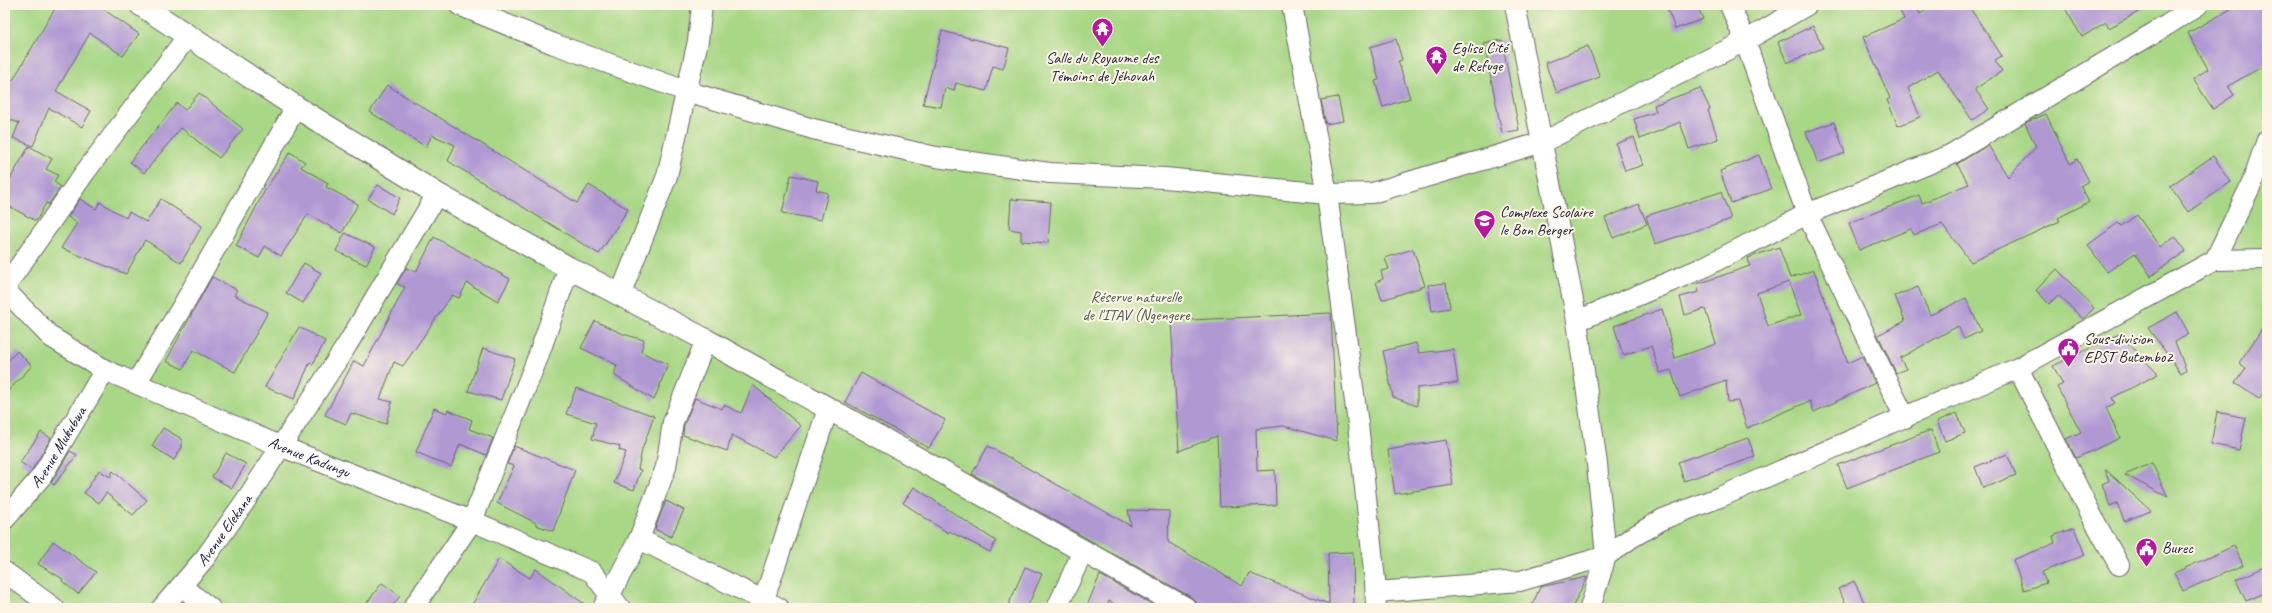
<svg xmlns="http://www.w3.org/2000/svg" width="2272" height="613" viewBox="0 0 2272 613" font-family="Caveat,sans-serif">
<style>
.green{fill:#a8d785;stroke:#657c60}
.building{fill:#b099d3;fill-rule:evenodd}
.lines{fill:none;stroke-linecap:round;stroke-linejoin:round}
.street-casing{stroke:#6a646a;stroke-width:22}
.secondary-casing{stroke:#6a646a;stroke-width:24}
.street{stroke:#fff;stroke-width:20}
.secondary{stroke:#fff;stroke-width:22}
.labels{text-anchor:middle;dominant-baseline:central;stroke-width:4;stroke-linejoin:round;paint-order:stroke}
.poi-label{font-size:16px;fill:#22223b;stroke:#fcf5e5;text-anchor:start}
.park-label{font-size:16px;fill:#4a5851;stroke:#fcf5e5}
.street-label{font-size:16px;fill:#22223b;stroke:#fcf5e5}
</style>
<rect width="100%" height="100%" fill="#fcf5e5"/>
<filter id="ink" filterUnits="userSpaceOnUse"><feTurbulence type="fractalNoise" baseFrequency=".025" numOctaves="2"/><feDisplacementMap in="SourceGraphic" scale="8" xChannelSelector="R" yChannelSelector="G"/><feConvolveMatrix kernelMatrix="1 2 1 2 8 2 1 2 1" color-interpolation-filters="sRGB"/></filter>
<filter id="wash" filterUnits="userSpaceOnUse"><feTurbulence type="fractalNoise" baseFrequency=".012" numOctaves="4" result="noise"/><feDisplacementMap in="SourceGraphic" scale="16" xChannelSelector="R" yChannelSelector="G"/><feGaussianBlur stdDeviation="0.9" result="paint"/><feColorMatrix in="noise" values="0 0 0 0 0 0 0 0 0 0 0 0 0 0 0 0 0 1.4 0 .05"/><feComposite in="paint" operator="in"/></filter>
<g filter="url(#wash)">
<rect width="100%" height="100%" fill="#efe0c0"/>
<rect class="green" x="5" y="5" width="2262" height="603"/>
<g id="blocks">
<g class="building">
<polygon points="57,5 97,5 139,34 123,56 90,33 56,91 91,111 82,127 49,108 33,146 13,138 19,123 5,118 5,77 13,80"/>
<polygon points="1666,5 1697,5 1703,19 1675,29"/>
<polygon points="1897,5 1916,5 1920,14 1935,5 1968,5 2002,56 1995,60 2002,71 1975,89 1989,109 1972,120 1938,70 1908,88 1920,117 1898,126 1887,100 1890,98 1863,37 1904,19"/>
<polygon points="2063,5 2151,5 2109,28 2106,22 2082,37"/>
<polygon points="2238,5 2267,5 2267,64 2228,86 2234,95 2213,109 2193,79 2208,69 2188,33"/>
<polygon points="1813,26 1823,48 1787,63 1778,42"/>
<polygon points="942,31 1009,48 1003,69 993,66 986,91 956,83 954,91 945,88 941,107 923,104"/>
<polygon points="1396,39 1402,60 1398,61 1410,98 1383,107 1375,81 1379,80 1370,47"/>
<polygon points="1502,40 1519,130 1502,133 1484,44"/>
<polygon points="1588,46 1600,77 1557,93 1545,63"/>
<polygon points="387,85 577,203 589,185 628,209 599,254 448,161 455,145 432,135 426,147 370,112"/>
<polygon points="1700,88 1710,109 1708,110 1718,139 1689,149 1680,122 1640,139 1634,119 1656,112 1654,105"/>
<polygon points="199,93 243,129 219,158 181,128 144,173 130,162 177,103 185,110"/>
<polygon points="1338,97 1343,121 1326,124 1321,100"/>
<polygon points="2046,114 2070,164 2077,159 2089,181 2080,186 2089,202 2058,218 2060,221 1971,262 1942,224 1914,235 1911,229 1859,250 1849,223 1919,195 1922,203 1969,184 1957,164 1988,145 2008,177 2036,147 2025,123"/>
<polygon points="1834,122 1845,153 1818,163 1806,132"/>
<polygon points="1634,137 1643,165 1625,171 1616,144"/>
<polygon points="29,146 52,159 46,169 58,175 54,182 61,187 49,204 46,203 36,221 5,204 5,188"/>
<polygon points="290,152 305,162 301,167 328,183 326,187 358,204 342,233 308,214 281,256 265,246 259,258 236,246 265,190"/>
<polygon points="1759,155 1771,189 1731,203 1720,171"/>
<polygon points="2213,156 2231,182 2188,212 2170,186"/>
<polygon points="791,175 818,181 816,190 828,193 821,220 782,213"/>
<polygon points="378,185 400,198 392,214 368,199"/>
<polygon points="1721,192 1731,219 1655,244 1646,216"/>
<polygon points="80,199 96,209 100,202 126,218 129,212 146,222 161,199 202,226 181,263 145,240 126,274 61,248 77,223 68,217"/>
<polygon points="1011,199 1051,202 1048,243 1021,241 1021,231 1009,229"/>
<polygon points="1639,204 1647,224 1613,238 1605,218"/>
<polygon points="2137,215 2160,247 2175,236 2186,251 2151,276 2135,253 2107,272 2088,245 2118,223 2121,226"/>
<polygon points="345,233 375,247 366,265 336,251"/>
<polygon points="434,237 510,279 498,301 467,283 459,298 452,295 403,366 394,362 380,399 392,402 386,424 351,413 346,424 325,415 354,361 364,366 405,287 397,284 399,280 406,268 416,272"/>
<path d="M1779,247L1790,278L1814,270L1848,363L1862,356L1875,383L1814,412L1810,401L1747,428L1738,401L1728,402L1726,380L1680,397L1671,370L1660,373L1651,346L1623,355L1614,326L1662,309L1675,358L1716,344L1705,309L1685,315L1680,297L1699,292L1697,284L1750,266L1748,258ZM1789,282L1801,315L1768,326L1757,293Z"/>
<polygon points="1413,249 1425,286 1382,300 1376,282 1383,279 1381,271 1389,269 1385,258"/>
<polygon points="304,263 321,273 303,303 286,293"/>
<polygon points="2057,269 2094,308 2083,319 2058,295 2049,304 2036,290"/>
<polygon points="212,277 237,290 234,295 268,312 235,372 193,350 183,369 166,361"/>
<polygon points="1446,283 1450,308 1432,311 1428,285"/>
<polygon points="1918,287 1930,315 1966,298 1981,331 1964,339 1958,326 1900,358 1906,369 1896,373 1878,335 1905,321 1895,296"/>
<polygon points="2177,312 2189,334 2175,342 2186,370 2181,373 2148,328"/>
<polygon points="1331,313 1337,441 1284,426 1256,429 1257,471 1275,470 1276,505 1220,507 1217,436 1179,451 1171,321"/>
<polygon points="595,321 623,334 644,340 641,352 668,364 654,400 614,375 617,365 581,348"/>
<polygon points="2267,322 2267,386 2259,399 2235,383 2246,368 2239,363"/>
<polygon points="299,327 325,341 313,364 310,362 294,399 265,387"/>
<polygon points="2119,334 2158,374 2112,398 2115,403 2106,408 2120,438 2076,458 2066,439 2081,432 2057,387 2063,384 2053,366"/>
<polygon points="1416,343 1419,353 1453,349 1458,383 1417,388 1417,406 1393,397 1383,351"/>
<polygon points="483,348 515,359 501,400 468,391"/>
<polygon points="17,351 32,366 5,394 5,364"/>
<polygon points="861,373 945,420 929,448 845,402"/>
<polygon points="753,385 801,426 774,457 732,435 727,451 683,435 684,425 695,398 722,409 724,405 741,413"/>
<polygon points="576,388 654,416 642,450 638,469 641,470 634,490 614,483 626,452 619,450 620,446 592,439 596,423 566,414"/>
<polygon points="434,408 447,413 448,410 472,420 469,429 493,438 486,455 460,444 451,467 416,452"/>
<polygon points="2217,412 2246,418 2239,450 2211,444"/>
<polygon points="1957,413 1965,433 1945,441 1937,421"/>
<polygon points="163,428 182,439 182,447 174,460 152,446"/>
<polygon points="1931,430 1939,452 1847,488 1838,465"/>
<polygon points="41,432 51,438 32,470 20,462"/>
<polygon points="1748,438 1755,457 1684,481 1678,462"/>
<polygon points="1446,440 1453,485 1395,494 1388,450"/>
<polygon points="514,446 575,470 553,531 536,525 536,523 497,503 514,466 507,464"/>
<polygon points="988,446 1131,526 1128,510 1169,511 1168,542 1242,586 1249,573 1329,604 1328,553 1353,552 1354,608 1197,608 1196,602 1191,597 972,474"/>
<polygon points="70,451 77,455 54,485 51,483"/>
<polygon points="226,453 246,464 232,488 212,477"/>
<polygon points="2007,454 2016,475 1983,488 1975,467"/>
<polygon points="2152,463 2168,497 2125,475"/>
<polygon points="2105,469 2151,511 2124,521 2117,503 2110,506 2102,484 2109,481"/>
<polygon points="99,470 110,477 113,471 147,500 133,515 106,493 99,503 84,493"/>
<polygon points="914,487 996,541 990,552 949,531 948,533 903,503"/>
<polygon points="666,501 684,510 671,537 655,529"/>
<polygon points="2074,528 2085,555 2042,572 2046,583 2024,590 2013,560 2055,543 2053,536"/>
<polygon points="53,541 96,572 78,594 62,581 63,579 38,564"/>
<polygon points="2234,546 2243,565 2183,591 2174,573"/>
<polygon points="499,559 530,578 536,569 590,608 470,608"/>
<polygon points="2267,566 2267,592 2246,601 2236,580"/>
<polygon points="1025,567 1042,574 1027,608 1007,608"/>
<polygon points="1100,575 1159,608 1122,608 1109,601 1106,608 1086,608"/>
<polygon points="1587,577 1572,608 1531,608 1540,587"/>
<polygon points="1854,581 1867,608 1848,608 1838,589"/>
<polygon points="382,583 400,596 391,608 363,608"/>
</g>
</g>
</g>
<g filter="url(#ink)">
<use href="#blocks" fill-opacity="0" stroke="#6a646a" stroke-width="1"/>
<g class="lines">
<defs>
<g id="street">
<polyline points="459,5 554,44 686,91 813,129 936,157 1050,173 1165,178 1327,194 1372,193 1543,142 1745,41 1807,5"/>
<polyline points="1292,5 1327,194 1358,424 1375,580 1376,608"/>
<polyline points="1730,5 1745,41 1807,214 1905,418"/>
<polyline points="2215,260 2252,183 2267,140"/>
<polyline points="5,287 83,175 187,37"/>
<path id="s1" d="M5,290L51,337L105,370L280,446L472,521L592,572L620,608"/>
<polyline points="621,293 667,176 698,41 702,5"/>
<polyline points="1577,321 1700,269 1807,214 1950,155 2167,25 2198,5"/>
<polyline points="2018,368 2095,522 2119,565"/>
<polyline points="136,383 182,307 296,107"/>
<path id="s2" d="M5,519L41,477L105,370"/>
<polyline points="639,539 779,608"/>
<polyline points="5,572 54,608"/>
<polyline points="182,587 210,608"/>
<polyline points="1376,592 1520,581 1606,556 1597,464 1577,321 1515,5"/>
<polyline points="604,606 639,539 666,467 673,422 706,340"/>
<path id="s3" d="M162,608L205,558L246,500L347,345L437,194"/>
<polyline points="413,608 472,521 538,357 569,268"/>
<polyline points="761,608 828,409"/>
<polyline points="1057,608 1083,551"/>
<polyline points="1590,608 1606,556 1631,538 1663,519 1720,497 2018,368 2215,260 2267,259"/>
</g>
<polyline id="secondary" points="141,5 296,107 437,194 569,268 706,340 1185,608"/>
</defs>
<use href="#street" class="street-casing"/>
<use href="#secondary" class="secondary-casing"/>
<use href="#street" class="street"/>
<use href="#secondary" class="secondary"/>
</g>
</g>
<defs>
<symbol id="temple-pin" viewBox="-11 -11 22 30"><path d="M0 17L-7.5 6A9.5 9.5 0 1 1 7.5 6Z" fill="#b5179e" stroke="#fcf5e5"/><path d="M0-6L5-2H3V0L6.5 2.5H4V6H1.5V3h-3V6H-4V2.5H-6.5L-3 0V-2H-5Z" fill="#fff"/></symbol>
<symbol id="school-pin" viewBox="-11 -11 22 30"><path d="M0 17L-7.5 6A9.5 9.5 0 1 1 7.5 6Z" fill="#b5179e" stroke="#fcf5e5"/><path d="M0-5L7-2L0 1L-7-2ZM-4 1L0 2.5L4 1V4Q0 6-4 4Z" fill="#fff"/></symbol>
<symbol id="civic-pin" viewBox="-11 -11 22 30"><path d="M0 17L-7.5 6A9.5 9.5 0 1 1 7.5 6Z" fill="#b5179e" stroke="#fcf5e5"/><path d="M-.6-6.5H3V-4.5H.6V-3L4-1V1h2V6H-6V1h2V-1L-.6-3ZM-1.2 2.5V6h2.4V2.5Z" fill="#fff"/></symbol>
</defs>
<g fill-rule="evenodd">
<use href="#temple-pin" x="1090" y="16" width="25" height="34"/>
<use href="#temple-pin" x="1424" y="44" width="25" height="34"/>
<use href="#school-pin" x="1472" y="208" width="25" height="34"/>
<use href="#civic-pin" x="2056" y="336" width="25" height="34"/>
<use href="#civic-pin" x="2134" y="536" width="25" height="34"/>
</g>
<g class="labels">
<g class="poi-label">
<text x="1452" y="48">Eglise Cité<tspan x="1452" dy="18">de Refuge</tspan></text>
<text x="1102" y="58" text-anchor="middle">Salle du Royaume des<tspan x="1102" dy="18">Témoins de Jéhovah</tspan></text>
<text x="1500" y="212">Complexe Scolaire<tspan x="1500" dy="18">le Bon Berger</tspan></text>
<text x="2084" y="339">Sous-division<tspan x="2084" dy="18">EPST Butembo2</tspan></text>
<text x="2162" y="548">Burec</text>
</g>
<g class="park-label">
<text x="1136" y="297">Réserve naturelle<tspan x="1136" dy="18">de l'ITAV (Ngengere</tspan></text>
</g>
<g class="street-label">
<text stroke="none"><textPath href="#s2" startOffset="90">Avenue Mukubwa</textPath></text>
<text stroke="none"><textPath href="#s1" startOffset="351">Avenue Kadungu</textPath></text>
<text stroke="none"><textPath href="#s3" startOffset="100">Avenue Elekana</textPath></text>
</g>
</g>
<rect width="2272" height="613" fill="none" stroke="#fcf5e5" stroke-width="20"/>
</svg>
